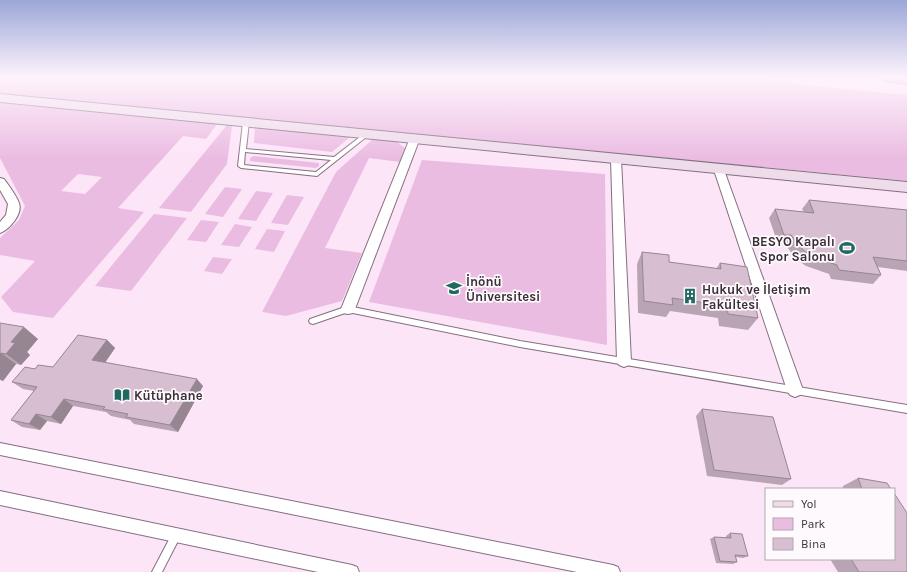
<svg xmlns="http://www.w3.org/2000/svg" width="907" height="572" viewBox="0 0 907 572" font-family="Karla,sans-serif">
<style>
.green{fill:#ebbce2;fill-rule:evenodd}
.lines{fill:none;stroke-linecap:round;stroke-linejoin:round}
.service-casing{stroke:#836e7f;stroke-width:2}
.pedestrian-casing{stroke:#836e7f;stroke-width:2}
.minor-casing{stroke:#836e7f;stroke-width:2}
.secondary-casing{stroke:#836e7f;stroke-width:2}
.trunk-casing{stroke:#956a8d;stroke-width:2}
.service{fill:#fff;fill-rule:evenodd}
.pedestrian{fill:#fff;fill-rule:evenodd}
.minor{fill:#fff;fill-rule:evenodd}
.secondary{fill:#eedceb;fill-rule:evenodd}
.trunk{fill:#d2a2c8;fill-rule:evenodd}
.wall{fill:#b9a4b4}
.shaded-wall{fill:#968692}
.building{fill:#d7bfd1;stroke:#968692}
.labels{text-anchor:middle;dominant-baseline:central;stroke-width:3.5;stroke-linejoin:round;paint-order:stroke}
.poi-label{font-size:13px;font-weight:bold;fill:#393037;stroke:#fef9fd;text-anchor:start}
</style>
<rect width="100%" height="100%" fill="#fde5f8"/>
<g class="green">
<polygon points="0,78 759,78 804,85 907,95 907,181 0,94"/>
<path d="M0,103L218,123L206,139L183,136L118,208L144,212L53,318L13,312L1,297L35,261L0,255V238L19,220L25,206L0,158ZM78,174L102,177L85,194L61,191Z"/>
<polygon points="227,125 232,126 227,164 191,212 159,208"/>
<polygon points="255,127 350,137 332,152 254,143"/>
<polygon points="373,139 397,142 405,148 400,162 369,158 325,248 362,253 342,301 286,316 262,312 336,172"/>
<polygon points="254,156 319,163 319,166 316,168 250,161 250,158"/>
<polygon points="422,160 605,174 607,345 369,302"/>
<polygon points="225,187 242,189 223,217 205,214"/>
<polygon points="256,191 273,193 256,221 238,219"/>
<polygon points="287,195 304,197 288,225 271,223"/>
<polygon points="154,214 187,218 131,291 95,286"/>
<polygon points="201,220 219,222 206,242 187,240"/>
<polygon points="235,224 252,227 239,247 221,245"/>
<polygon points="267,229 285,231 274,252 255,249"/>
<polygon points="213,257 232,259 222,274 204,271"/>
</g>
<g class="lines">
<defs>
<g id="service">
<path d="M246,120L249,122L246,149L334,157L365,133L367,132L370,134L317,176L241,168L238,166L243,122ZM245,152L331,160L316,172L244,165Z"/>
<polygon points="348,306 520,341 907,405 907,413 520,347 348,312 313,324 310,323 309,321 310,319"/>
<polygon points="176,530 179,532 181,535 162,572 152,572 173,532"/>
</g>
<g id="pedestrian">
<polygon points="0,443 613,565 618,567 620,572 577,572 0,455"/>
<polygon points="0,491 352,565 357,567 359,572 318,572 0,505"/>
</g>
<g id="minor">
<polygon points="415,135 420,138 355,309 353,313 348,314 343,313 341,309 410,138"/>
<polygon points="616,156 621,159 631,361 629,365 624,367 619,365 617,361 611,159"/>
<polygon points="719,167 724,170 803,390 800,395 795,397 790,395 787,390 714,170"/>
<path d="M0,178L4,179C9,186 16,195 19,203C23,214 9,230 0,233V222L6,215L8,204L0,190Z"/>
</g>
<polygon id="secondary" points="0,94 907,182 907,192 0,102"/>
<polygon id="trunk" points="881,78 907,78 907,84 883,81"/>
</defs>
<use href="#service" class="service-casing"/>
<use href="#pedestrian" class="pedestrian-casing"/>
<use href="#minor" class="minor-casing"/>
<use href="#secondary" class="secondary-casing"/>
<use href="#trunk" class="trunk-casing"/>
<use href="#service" class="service"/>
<use href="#pedestrian" class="pedestrian"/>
<use href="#minor" class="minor"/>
<use href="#secondary" class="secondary"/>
<use href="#trunk" class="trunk"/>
</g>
<g class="wall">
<polygon points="809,200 907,210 907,271 878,267 881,275 873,284 831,279 829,274 806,266 796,259 785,244 778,244 769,218 775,209 804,212 802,209"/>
<polygon points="642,252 669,262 716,269 720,263 758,318 748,330 719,326 718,318 670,311 666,317 638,313 637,264"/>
<polygon points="0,323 38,339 27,352 30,355 21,365 16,364 3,381 0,380"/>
<polygon points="107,340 115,348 105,363 203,386 178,432 134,424 130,420 111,416 106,412 73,406 61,424 47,421 40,430 22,427 11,420 34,391 23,389 12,382 35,369 53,367"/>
<polygon points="702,409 791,479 782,485 707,476 696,416"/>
<polygon points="858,478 891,489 843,489 843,486"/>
<polygon points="730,533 748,556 743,558 736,557 737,562 733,564 716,563 710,539 714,537 726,538 726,536"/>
<polygon points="830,559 894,559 907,572 838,572"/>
</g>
<g class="shaded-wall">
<polygon points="24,327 38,339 27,352 30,355 21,365 6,354 11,342"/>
<polygon points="107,340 115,348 101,368 92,360"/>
<polygon points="1,353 16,364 3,381 0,379 0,354"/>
<polygon points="197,379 203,386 178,432 170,425"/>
<polygon points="64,399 73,406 61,424 51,417"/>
<polygon points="36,414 47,421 40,430 29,424"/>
</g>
<g class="building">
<polygon points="809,200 907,210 907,261 873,257 881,275 839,270 837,265 813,257 803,250 791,235 784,235 775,209 814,213"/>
<polygon points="642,252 669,255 669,262 721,269 720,263 747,267 758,318 728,314 727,306 672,298 673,305 644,301"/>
<polygon points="0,323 24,327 11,342 15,343 6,354 1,353 0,354"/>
<polygon points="78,335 107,340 92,360 197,379 170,425 126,417 128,414 103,409 105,407 64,399 51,417 36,414 29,424 11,420 37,387 12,382 25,367 35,369 38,365 53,367"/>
<polygon points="702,409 773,417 791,479 714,470"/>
<polygon points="858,478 887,483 891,489 862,489"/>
<polygon points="894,493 907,513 907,572 859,572 851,559 894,559"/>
<polygon points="730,533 742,534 748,556 735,555 737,562 720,561 714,537 731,538"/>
</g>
<linearGradient id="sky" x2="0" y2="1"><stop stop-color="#9ba7d8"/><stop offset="0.49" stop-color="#fef3fc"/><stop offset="1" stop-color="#fef3fc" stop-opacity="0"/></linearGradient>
<rect width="907" height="158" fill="url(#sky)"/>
<defs>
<symbol id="stadium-bare" viewBox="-9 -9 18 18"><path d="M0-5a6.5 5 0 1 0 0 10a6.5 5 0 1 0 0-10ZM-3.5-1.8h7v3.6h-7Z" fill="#206960" stroke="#fef9fd" stroke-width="2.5" paint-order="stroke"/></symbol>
<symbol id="university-bare" viewBox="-9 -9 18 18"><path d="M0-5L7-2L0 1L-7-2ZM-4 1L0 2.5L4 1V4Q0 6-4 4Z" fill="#206960" stroke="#fef9fd" stroke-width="2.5" paint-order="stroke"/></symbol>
<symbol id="building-bare" viewBox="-9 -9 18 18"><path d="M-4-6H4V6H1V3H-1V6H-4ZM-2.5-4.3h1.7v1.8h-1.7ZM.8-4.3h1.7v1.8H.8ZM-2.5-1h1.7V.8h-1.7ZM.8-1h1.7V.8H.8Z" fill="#206960" stroke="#fef9fd" stroke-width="2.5" paint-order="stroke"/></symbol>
<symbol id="library-bare" viewBox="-9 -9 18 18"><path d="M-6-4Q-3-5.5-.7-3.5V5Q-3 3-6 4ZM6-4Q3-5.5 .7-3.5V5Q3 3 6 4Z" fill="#206960" stroke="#fef9fd" stroke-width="2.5" paint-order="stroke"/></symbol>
</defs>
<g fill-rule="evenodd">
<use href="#stadium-bare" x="836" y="237" width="22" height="22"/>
<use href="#university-bare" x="443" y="277" width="22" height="22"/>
<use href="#building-bare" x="679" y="285" width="22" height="22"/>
<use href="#library-bare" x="111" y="384" width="22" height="22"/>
</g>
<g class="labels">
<g class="poi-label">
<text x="835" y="241" text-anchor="end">BESYO Kapalı<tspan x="835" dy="15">Spor Salonu</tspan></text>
<text x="466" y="281">İnönü<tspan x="466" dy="15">Üniversitesi</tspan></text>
<text x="702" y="289">Hukuk ve İletişim<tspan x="702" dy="15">Fakültesi</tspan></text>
<text x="134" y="395">Kütüphane</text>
</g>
</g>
<rect x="765" y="488" width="130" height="72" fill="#fef9fd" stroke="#afa9ae"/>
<rect x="773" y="501" width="20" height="6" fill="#eedceb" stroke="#afa9ae"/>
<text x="801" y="508" font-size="12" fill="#393037">Yol</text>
<rect x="773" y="518" width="20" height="12" fill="#ebbce2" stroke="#afa9ae"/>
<text x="801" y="528" font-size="12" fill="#393037">Park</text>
<rect x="773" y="538" width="20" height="12" fill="#d7bfd1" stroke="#afa9ae"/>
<text x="801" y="548" font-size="12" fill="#393037">Bina</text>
</svg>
